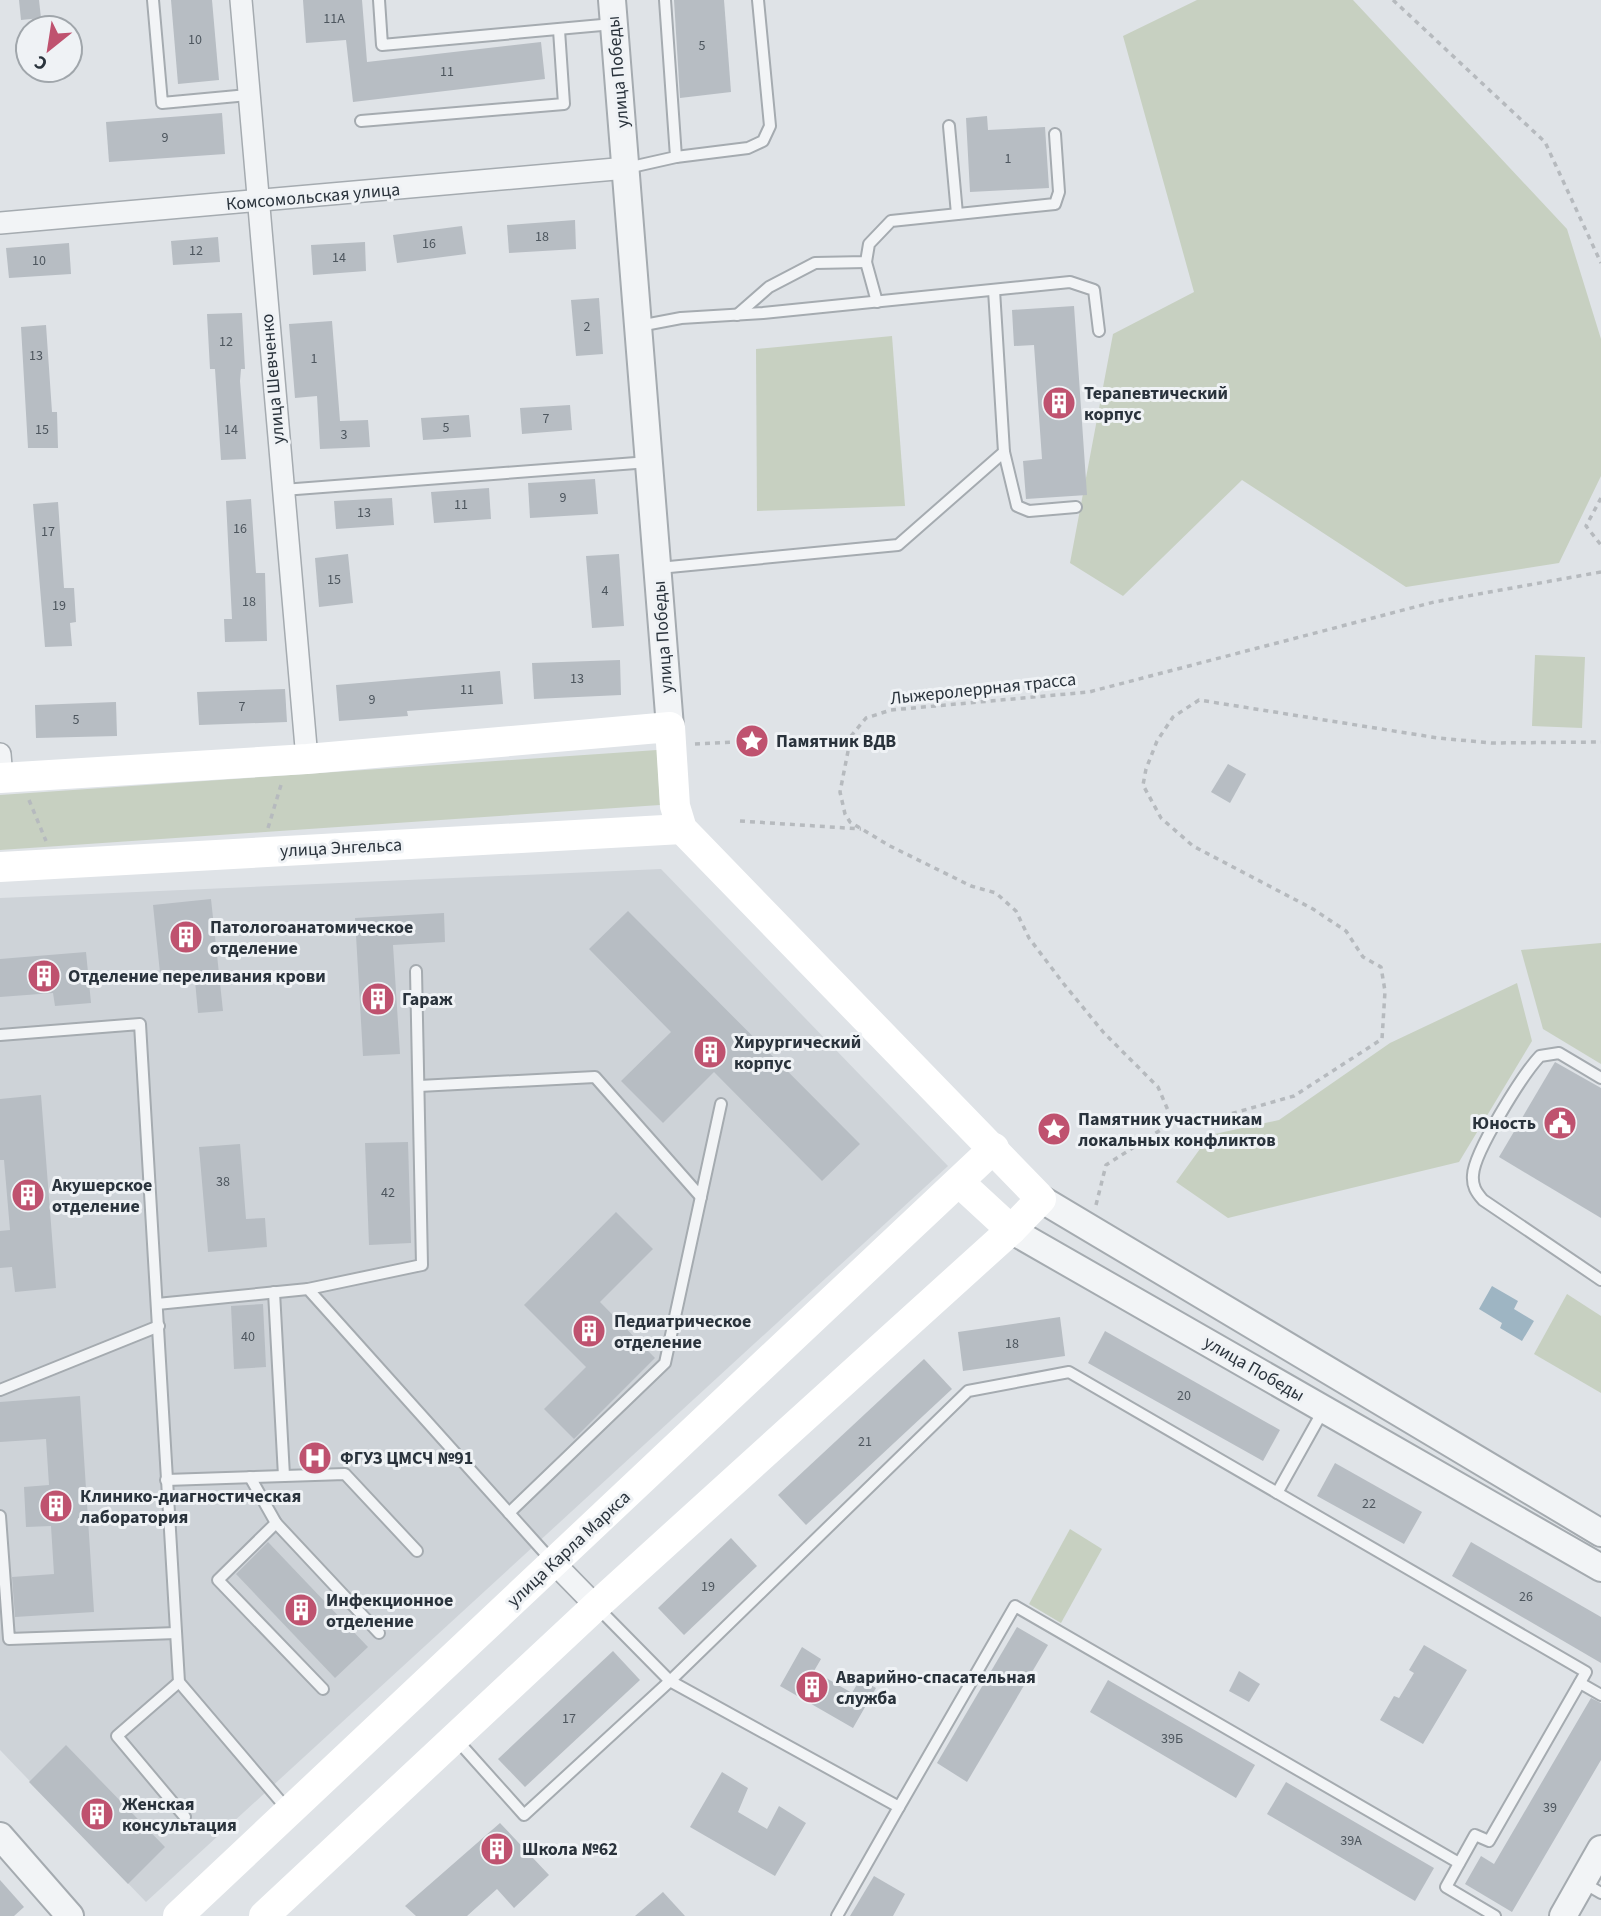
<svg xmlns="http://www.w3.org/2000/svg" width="1601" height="1916" viewBox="0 0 1601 1916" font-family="'Source Sans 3',sans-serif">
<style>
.built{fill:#ced3d8}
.green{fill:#c7d0c1}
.water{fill:#9eb5c3}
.building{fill:#b7bdc3}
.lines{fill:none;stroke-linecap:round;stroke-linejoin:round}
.service-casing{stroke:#a5abb0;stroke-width:14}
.minor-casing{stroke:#a5abb0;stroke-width:24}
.tertiary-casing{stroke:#a5abb0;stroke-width:30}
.path{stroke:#b6babe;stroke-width:3.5;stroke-dasharray:5 5;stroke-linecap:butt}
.service{stroke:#f2f4f6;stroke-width:10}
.minor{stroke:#f2f4f6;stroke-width:21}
.tertiary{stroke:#f2f4f6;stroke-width:26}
.secondary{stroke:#fff;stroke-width:30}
.labels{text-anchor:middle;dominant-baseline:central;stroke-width:6;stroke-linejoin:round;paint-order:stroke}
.number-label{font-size:14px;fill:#4d565e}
.street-label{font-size:18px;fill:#2a333c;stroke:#eff2f5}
.poi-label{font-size:18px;font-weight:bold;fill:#2a333c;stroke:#eff2f5;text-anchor:start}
</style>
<rect width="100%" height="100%" fill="#dfe3e7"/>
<polygon class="built" points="661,869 948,1166 146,1902 0,1750 0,898"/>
<g class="green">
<polygon points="1197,0 1353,0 1567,229 1601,339 1601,476 1559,563 1406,587 1242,480 1123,596 1070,563 1113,334 1194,292 1123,36"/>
<polygon points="892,336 905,506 757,511 756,349"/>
<polygon points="1535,655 1585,657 1582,728 1532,726"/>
<polygon points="657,750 660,805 0,850 0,795"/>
<polygon points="1601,943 1601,1064 1543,1029 1521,950"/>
<polygon points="1517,983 1532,1041 1459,1162 1228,1218 1176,1182 1210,1135 1279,1120 1390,1043"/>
<polygon points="1567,1294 1601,1316 1601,1393 1534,1354"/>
<polygon points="1070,1529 1102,1549 1061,1623 1029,1604"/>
</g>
<polygon class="water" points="1492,1286 1518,1301 1514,1309 1534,1321 1522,1341 1500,1328 1502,1323 1479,1309"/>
<g class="building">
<polygon points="19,0 39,0 41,18 21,20"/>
<polygon points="171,0 212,0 219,80 178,84"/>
<polygon points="303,0 362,0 367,62 541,42 545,79 353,102 346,40 306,43"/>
<polygon points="674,0 724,0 731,92 680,98"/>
<polygon points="222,113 225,154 109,162 106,122"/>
<polygon points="987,116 988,130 1045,127 1049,188 970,192 966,118"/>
<polygon points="575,220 576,249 509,253 507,225"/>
<polygon points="462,226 466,254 397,263 393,235"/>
<polygon points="218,237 220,262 173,265 171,241"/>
<polygon points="365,242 366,271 313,275 311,245"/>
<polygon points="69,243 71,274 9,278 6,248"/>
<polygon points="599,298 603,354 576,356 571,300"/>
<polygon points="1074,306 1087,495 1026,499 1023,461 1042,459 1034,345 1014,346 1012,310"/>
<polygon points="242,313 245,369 241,369 240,381 246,459 221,460 215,369 210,369 207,314"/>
<polygon points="332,321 340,421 368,420 370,447 320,449 317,396 295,398 289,324"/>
<polygon points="46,325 52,412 57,412 58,448 28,448 21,327"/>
<polygon points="570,405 572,430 522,434 520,408"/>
<polygon points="469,415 471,437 423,440 421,418"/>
<polygon points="595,479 598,514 530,518 528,483"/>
<polygon points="489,488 491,519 434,523 431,492"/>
<polygon points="392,498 394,525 336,529 334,501"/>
<polygon points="251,499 256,573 265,573 267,641 225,642 224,619 232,619 226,501"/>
<polygon points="58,502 64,588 74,588 76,622 70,623 72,646 45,647 33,504"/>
<polygon points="348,554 353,603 319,607 315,558"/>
<polygon points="619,554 624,626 592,628 586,556"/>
<polygon points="620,660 621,695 534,699 532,663"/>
<polygon points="500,671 503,704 407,711 408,716 339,721 336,685"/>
<polygon points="285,689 287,722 199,725 197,692"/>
<polygon points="116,702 117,736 36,738 35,705"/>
<polygon points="1228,764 1246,774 1230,803 1211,792"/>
<polygon points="211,899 223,1011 198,1013 194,970 160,973 153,905"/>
<polygon points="628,911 860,1144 822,1181 714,1072 663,1123 621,1081 671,1032 589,949"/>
<polygon points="444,913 445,942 393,945 400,1054 363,1056 355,918"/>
<polygon points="86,952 91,1003 55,1006 53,993 0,997 0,959"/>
<polygon points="1555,1062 1601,1088 1601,1218 1499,1157"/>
<polygon points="41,1095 56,1288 15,1292 12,1267 0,1268 0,1231 10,1230 4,1160 0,1160 0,1099"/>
<polygon points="408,1142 411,1243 369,1245 365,1143"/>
<polygon points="240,1144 246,1219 265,1218 267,1247 208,1252 199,1147"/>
<polygon points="616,1212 653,1249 600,1302 655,1358 574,1439 544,1409 586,1367 524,1305"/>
<polygon points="263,1304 266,1367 234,1369 231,1306"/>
<polygon points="1060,1317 1065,1356 963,1371 958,1332"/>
<polygon points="1105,1331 1280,1430 1263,1461 1088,1363"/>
<polygon points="924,1359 952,1389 806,1525 778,1495"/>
<polygon points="80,1396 94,1612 15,1617 12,1577 54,1574 51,1526 26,1527 24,1487 49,1485 46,1439 0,1442 0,1402"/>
<polygon points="1335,1463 1422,1512 1404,1544 1317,1496"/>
<polygon points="731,1538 757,1566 684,1635 658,1608"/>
<polygon points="268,1542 368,1647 335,1678 236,1574"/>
<polygon points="1471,1542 1601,1617 1601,1663 1452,1576"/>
<polygon points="1017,1627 1048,1645 967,1782 937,1763"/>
<polygon points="1424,1645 1467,1670 1423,1744 1380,1720 1394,1696 1399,1698 1414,1673 1409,1670"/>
<polygon points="802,1647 821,1659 814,1671 852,1693 860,1679 876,1688 853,1728 780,1686"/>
<polygon points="613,1651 640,1680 525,1787 498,1759"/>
<polygon points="1239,1671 1260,1684 1249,1702 1229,1691"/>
<polygon points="1108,1680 1255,1765 1236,1798 1090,1712"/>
<polygon points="1591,1698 1601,1703 1601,1760 1512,1912 1465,1884 1481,1856 1494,1864"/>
<polygon points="66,1745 165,1847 128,1884 29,1782"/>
<polygon points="722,1772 748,1788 738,1812 767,1829 779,1806 806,1823 775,1876 690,1827"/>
<polygon points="1286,1782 1434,1868 1415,1901 1267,1814"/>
<polygon points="500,1823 549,1875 514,1908 497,1889 467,1916 416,1916 405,1906"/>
<polygon points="874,1876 905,1894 893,1916 850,1916"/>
<polygon points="0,1880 24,1907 14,1916 0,1916"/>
<polygon points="663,1892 685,1916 635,1916"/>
</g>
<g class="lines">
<defs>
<g id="service">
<polyline points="153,0 162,103 248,95"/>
<polyline points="379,0 382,45 613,24"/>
<polyline points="361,121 564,104 559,30"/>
<polyline points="949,126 957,214"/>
<polyline points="676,157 748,148 763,141 770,126 758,0"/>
<polyline points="627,168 676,157 665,0"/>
<polyline points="866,262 877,302"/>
<polyline points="737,315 769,287 815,263 866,262 869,244 891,221 1055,204 1059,192 1055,134"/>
<polyline points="639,326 681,318 763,313 1070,282 1094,290 1099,331"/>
<polyline points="1004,452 1017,506 1029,511 1076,507"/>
<polyline points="283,490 649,462"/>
<polyline points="659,568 898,545 1004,452 994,290"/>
<polyline points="0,1035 140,1024 179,1682 287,1809"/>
<path d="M1601,1078L1559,1053L1540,1056C1523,1074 1474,1152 1473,1175C1472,1186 1476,1192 1483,1200L1601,1280"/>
<polyline points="419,1086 595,1077 701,1197"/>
<polyline points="308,1289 422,1265 416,971"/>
<polyline points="274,1292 284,1476"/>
<polyline points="157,1304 308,1289 553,1562"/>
<polyline points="0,1390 159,1326"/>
<polyline points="250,1477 276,1523"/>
<polyline points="166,1480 345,1474 417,1551"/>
<polyline points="1277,1493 1324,1409"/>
<polyline points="509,1513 665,1363 721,1104"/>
<polyline points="0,1516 9,1639 176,1633"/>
<polyline points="598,1608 670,1681 899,1807 837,1916"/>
<polyline points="179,1682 117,1736 185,1817"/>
<polyline points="1580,1683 1601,1695"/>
<polyline points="323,1689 218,1580 276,1523 379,1633"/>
<polyline points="456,1739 524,1815 670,1681 968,1391 1069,1372 1586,1672 1489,1841 1475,1835 1446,1887 1495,1916"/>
<polyline points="899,1807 1015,1606 1459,1863"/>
<polyline points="1582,1882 1601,1893"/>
</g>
<g id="minor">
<polyline points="241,0 307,759"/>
<polyline points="0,223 627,168"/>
<polyline points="0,754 2,778"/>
<polyline points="554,1563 596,1606"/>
</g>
<g id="tertiary">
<polyline points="612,0 670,727"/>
<polyline points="1041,1199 1601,1533"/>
<polyline points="1011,1230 1601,1568"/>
<polyline points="0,1836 70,1916"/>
<polyline points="1563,1916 1601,1849"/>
</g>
</defs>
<use href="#service" class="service-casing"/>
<use href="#minor" class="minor-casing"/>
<use href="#tertiary" class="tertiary-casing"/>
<g class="path">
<polyline points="1393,0 1545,142 1601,263"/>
<polyline points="1601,498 1586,526 1601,545"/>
<polyline points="1601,572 1434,602 1089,692 891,710 866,718 851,736 840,792 845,814 850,822 890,846 971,886 996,893 1016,911 1029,938 1063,983 1104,1033 1158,1087 1173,1122 1191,1125 1294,1096 1382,1039 1385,991 1381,967 1363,957 1346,931 1313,909 1193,846 1161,818 1143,785 1146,769 1157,741 1173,717 1199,700 1438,738 1492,743 1601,742"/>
<polyline points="695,744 752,741"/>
<polyline points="29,800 46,841"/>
<polyline points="740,821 861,829"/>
<polyline points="268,828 281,785"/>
<polyline points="1096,1205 1106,1165 1173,1122"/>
</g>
<use href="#service" class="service"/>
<use href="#minor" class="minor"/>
<use href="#tertiary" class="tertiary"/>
<g class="secondary">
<polyline points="0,778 307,759 670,727 675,806 682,829 1041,1199 1011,1230 596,1606 264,1916"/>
<polyline points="0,867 682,829"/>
<polyline points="959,1182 1011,1230"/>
<polyline points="178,1916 994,1148"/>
</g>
</g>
<defs>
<symbol id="building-disc" viewBox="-11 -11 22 22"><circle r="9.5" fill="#bf526f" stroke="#eff2f5"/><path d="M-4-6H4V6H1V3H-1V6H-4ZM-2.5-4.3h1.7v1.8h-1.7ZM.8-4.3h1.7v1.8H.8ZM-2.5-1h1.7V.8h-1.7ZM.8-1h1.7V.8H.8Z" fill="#fff"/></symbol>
<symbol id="sight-disc" viewBox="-11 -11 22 22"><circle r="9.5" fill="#bf526f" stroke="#eff2f5"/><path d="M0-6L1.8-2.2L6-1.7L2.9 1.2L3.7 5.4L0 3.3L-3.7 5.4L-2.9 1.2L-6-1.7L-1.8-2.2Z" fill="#fff"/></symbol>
<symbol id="civic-disc" viewBox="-11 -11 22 22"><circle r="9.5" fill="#bf526f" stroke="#eff2f5"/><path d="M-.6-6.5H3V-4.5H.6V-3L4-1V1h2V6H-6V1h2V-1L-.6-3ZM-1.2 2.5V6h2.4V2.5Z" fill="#fff"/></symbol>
<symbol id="hospital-disc" viewBox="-11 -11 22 22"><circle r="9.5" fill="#bf526f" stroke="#eff2f5"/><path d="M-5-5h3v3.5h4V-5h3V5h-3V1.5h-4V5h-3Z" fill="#fff"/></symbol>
</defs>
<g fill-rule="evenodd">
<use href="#building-disc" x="1040" y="384" width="38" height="38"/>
<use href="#sight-disc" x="733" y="722" width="38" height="38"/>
<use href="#building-disc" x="167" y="918" width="38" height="38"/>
<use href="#building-disc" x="25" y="957" width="38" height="38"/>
<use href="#building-disc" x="359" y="980" width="38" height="38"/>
<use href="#building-disc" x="691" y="1033" width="38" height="38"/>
<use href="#civic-disc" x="1541" y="1104" width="38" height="38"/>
<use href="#sight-disc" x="1035" y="1110" width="38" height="38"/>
<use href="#building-disc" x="9" y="1176" width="38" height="38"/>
<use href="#building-disc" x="570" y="1312" width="38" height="38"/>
<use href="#hospital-disc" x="296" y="1439" width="38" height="38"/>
<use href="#building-disc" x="37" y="1487" width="38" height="38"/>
<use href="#building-disc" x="282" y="1591" width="38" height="38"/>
<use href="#building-disc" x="793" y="1668" width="38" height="38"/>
<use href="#building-disc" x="78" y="1795" width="38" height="38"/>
<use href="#building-disc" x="478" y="1830" width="38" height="38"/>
</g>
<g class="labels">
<g class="number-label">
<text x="334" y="19">11А</text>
<text x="195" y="40">10</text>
<text x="702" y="46">5</text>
<text x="447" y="72">11</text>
<text x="165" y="138">9</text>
<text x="1008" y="159">1</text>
<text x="542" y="237">18</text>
<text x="429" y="244">16</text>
<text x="196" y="251">12</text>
<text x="339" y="258">14</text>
<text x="39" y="261">10</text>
<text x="587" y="327">2</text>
<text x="226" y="342">12</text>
<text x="36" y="356">13</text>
<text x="314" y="359">1</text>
<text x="546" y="419">7</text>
<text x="446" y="428">5</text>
<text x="42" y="430">15</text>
<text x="231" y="430">14</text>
<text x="344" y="435">3</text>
<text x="563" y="498">9</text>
<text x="461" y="505">11</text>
<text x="364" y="513">13</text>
<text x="240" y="529">16</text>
<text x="48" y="532">17</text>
<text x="334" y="580">15</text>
<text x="605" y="591">4</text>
<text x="249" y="602">18</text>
<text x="59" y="606">19</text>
<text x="577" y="679">13</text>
<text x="467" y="690">11</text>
<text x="372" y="700">9</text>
<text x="242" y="707">7</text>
<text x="76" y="720">5</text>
<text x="223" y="1182">38</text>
<text x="388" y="1193">42</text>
<text x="248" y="1337">40</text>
<text x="1012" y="1344">18</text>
<text x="1184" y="1396">20</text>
<text x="865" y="1442">21</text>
<text x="1369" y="1504">22</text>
<text x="708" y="1587">19</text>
<text x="1526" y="1597">26</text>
<text x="569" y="1719">17</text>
<text x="1172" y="1739">39Б</text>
<text x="1550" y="1808">39</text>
<text x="1351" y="1841">39А</text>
</g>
<g class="street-label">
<text transform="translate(618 72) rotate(-95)">улица Победы</text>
<text transform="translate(313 197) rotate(-5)">Комсомольская улица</text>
<text transform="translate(273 379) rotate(-95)">улица Шевченко</text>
<text transform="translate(663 637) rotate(-94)">улица Победы</text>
<text transform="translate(983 689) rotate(-6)">Лыжеролеррная трасса</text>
<text transform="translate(341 848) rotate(-3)">улица Энгельса</text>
<text transform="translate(1254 1369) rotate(30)">улица Победы</text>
<text transform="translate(569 1549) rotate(-43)">улица Карла Маркса</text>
</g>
<g class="poi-label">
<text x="1084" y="393">Терапевтический<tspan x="1084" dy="21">корпус</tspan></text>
<text x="776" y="741">Памятник ВДВ</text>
<text x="210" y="927">Патологоанатомическое<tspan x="210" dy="21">отделение</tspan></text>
<text x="68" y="976">Отделение переливания крови</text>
<text x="402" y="999">Гараж</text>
<text x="734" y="1042">Хирургический<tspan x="734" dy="21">корпус</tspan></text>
<text x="1078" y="1119">Памятник участникам<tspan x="1078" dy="21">локальных конфликтов</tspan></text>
<text x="1536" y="1123" text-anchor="end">Юность</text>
<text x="52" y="1185">Акушерское<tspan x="52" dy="21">отделение</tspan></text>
<text x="614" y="1321">Педиатрическое<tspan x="614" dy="21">отделение</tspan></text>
<text x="340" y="1458">ФГУЗ ЦМСЧ №91</text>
<text x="80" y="1496">Клинико-диагностическая<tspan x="80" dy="21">лаборатория</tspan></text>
<text x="326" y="1600">Инфекционное<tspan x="326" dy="21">отделение</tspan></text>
<text x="836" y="1677">Аварийно-спасательная<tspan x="836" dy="21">служба</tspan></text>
<text x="122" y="1804">Женская<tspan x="122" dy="21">консультация</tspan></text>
<text x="522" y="1849">Школа №62</text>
</g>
</g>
<g transform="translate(49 49) rotate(210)"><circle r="33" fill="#eff2f5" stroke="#a0a6ab" stroke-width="2"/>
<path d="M0-5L12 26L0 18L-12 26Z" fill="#bf526f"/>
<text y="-10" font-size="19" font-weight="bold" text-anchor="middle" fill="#2a333c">С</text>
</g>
</svg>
